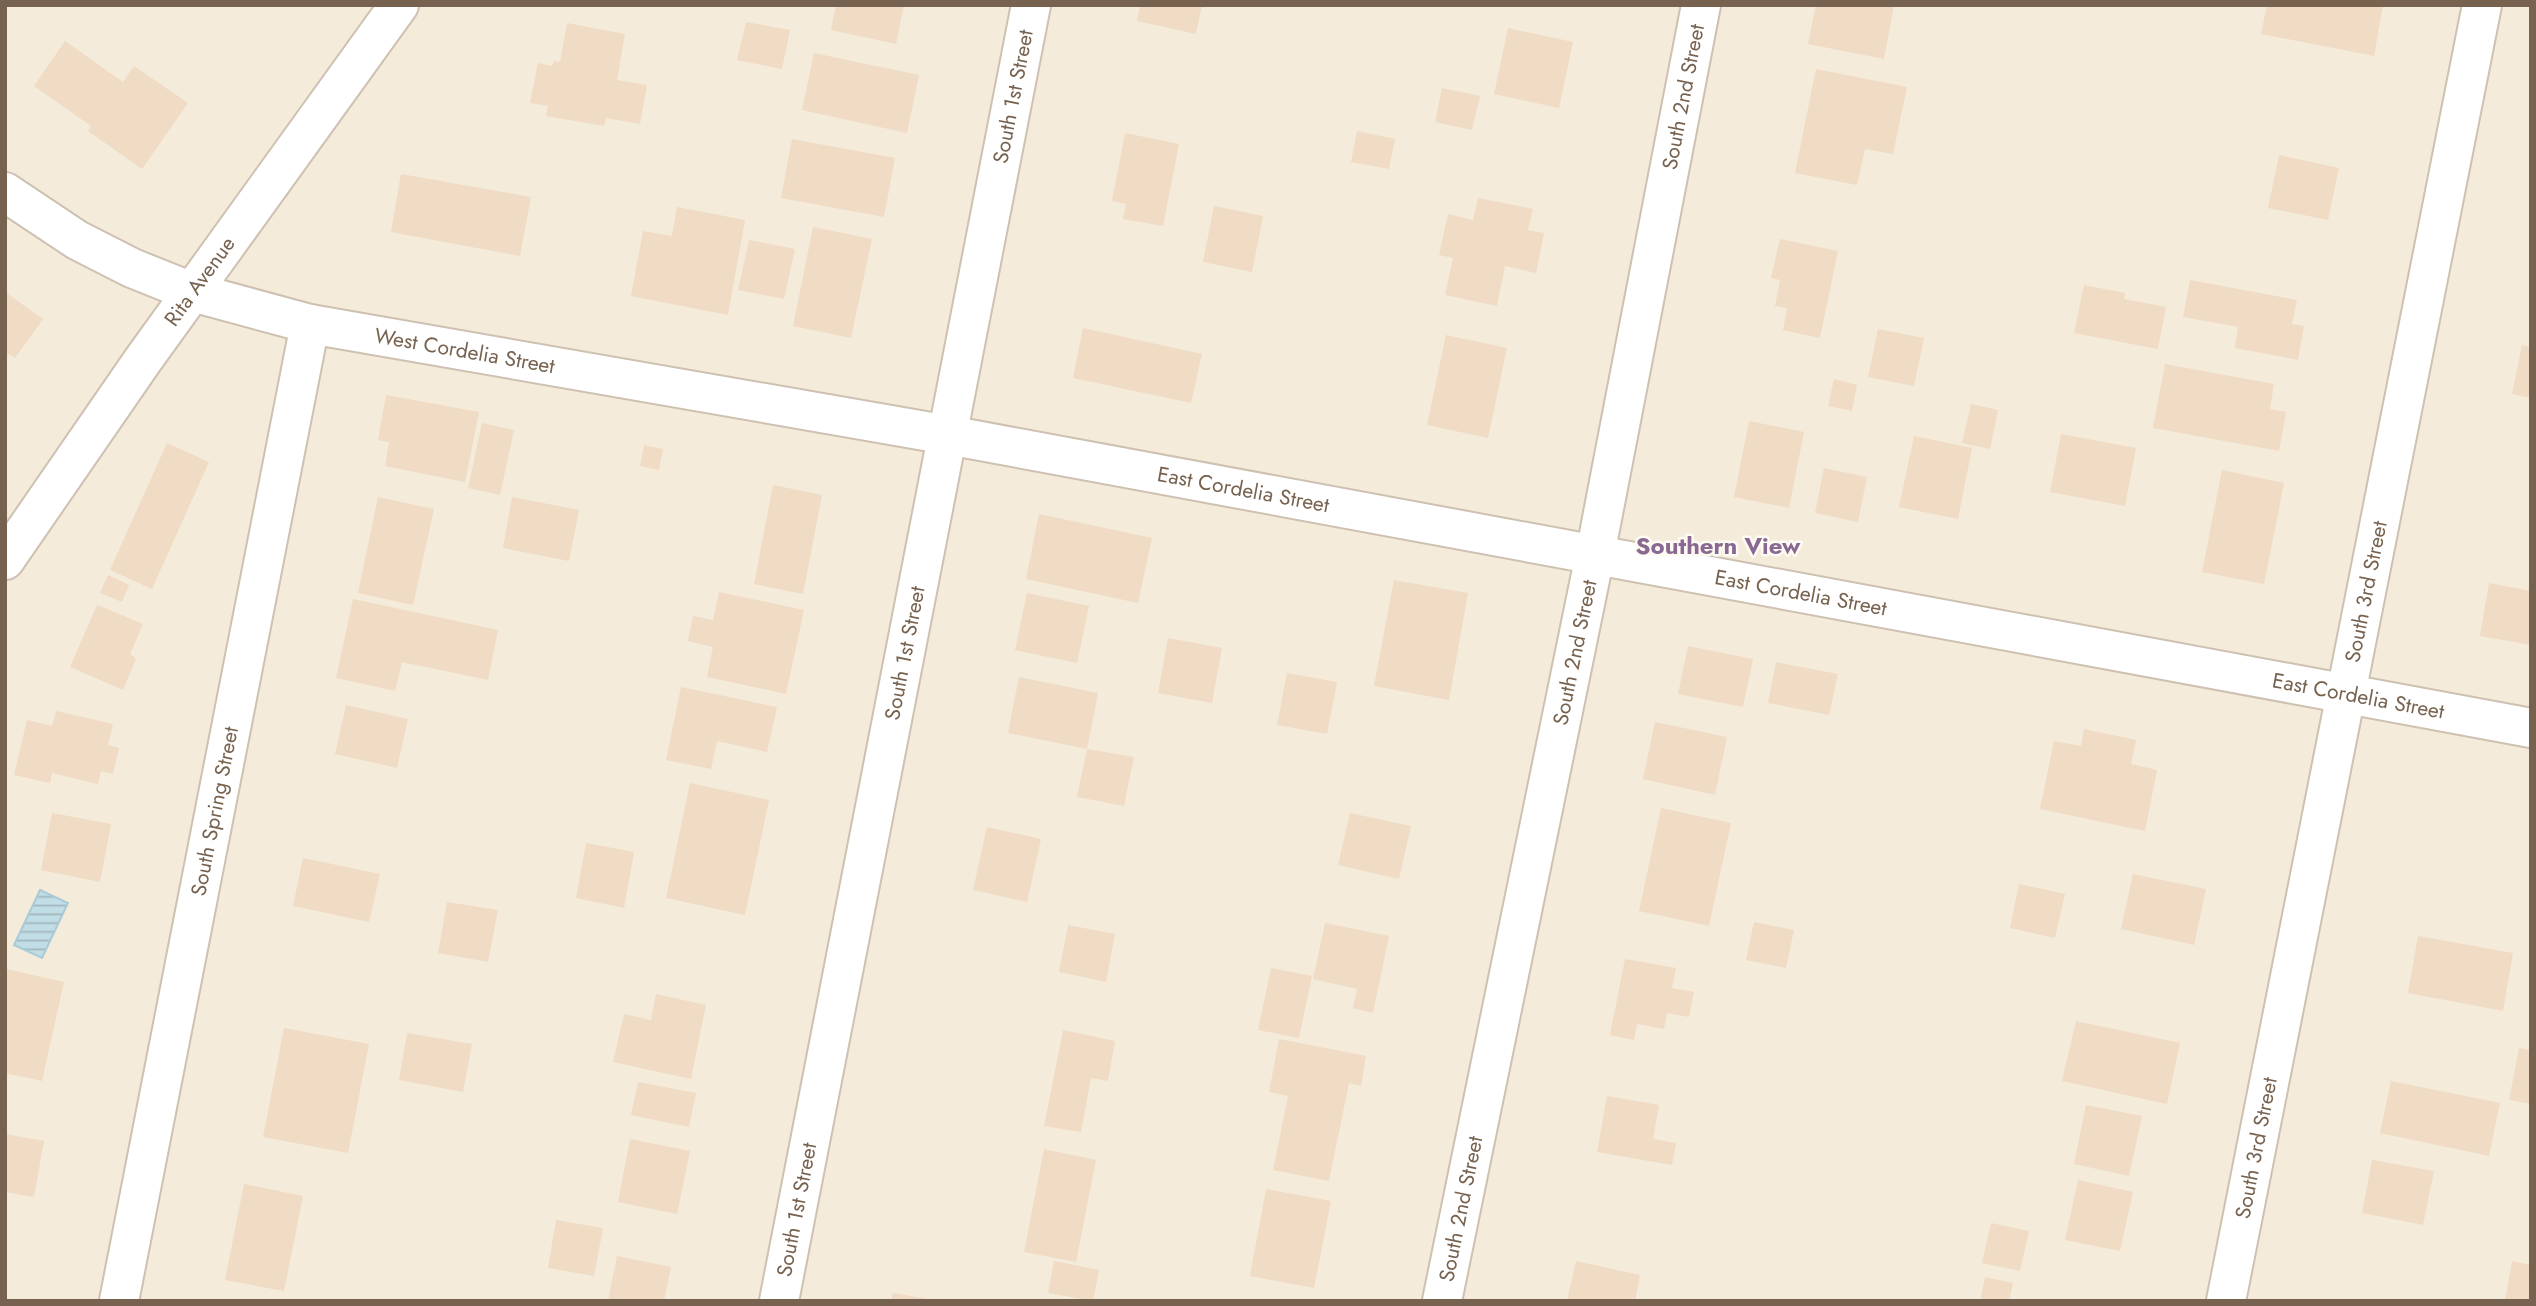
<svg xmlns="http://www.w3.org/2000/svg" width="2536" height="1306" viewBox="0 0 2536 1306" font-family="Jost,sans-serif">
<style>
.residential{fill:#f4ebdb}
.water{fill:url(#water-rules);stroke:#a8cbd7;stroke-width:2}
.building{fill:#f0dbc5}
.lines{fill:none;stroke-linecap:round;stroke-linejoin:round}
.minor-casing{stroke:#cec1b1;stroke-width:42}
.minor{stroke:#fff;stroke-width:38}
.labels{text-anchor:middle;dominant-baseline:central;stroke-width:5;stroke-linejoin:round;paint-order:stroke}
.street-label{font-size:21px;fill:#77624f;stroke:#fefbf3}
.quarter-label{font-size:24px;font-weight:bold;fill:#896892;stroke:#fefbf3}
</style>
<defs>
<pattern id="water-rules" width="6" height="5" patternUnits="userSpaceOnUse" patternTransform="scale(1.75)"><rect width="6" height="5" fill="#c1dde6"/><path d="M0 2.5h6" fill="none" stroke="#a2b7bd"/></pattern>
</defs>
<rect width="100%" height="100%" fill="#fcf8ed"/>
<rect class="residential" x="5" y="5" width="2526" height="1296"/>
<polygon class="water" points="40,890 68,903 42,958 14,945"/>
<g class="building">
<polygon points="836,5 904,5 896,44 831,30"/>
<polygon points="1140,5 1202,5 1196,34 1137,21"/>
<polygon points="1816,5 1894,5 1884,59 1808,44"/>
<polygon points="2267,5 2383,5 2374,56 2261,34"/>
<polygon points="746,22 790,30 782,69 737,60"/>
<polygon points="567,23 625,34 617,80 647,85 640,124 606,118 604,126 546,116 548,106 530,103 538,63 552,66 554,61 560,62"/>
<polygon points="1508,28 1573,42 1559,108 1494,94"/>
<polygon points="65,41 123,82 134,66 188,103 142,169 88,131 91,126 34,86"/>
<polygon points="814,53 919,75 907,133 802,110"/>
<polygon points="1816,69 1907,87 1893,154 1865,149 1857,185 1795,173"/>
<polygon points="1442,88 1480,96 1472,130 1435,122"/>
<polygon points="1357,131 1395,139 1389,169 1351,162"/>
<polygon points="1125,133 1179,144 1163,226 1123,219 1126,204 1112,201"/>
<polygon points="792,139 895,158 884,217 781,198"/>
<polygon points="2279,155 2339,168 2328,220 2268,208"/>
<polygon points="401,174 531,197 520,256 391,232"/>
<polygon points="1478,198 1533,209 1528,230 1544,233 1536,273 1505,266 1497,306 1445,295 1453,258 1439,255 1448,214 1473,220"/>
<polygon points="1214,206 1263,216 1252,272 1203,262"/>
<polygon points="677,207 745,220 728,315 631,296 643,231 672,236"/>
<polygon points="813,227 872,239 851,338 793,326"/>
<polygon points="1780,239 1838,251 1820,338 1783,330 1787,308 1775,306 1780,280 1771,278"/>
<polygon points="749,240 795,249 784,299 738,290"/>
<polygon points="2190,280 2297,300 2292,324 2304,326 2298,360 2235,348 2238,327 2183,317"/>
<polygon points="2084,285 2125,293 2124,299 2166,307 2158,349 2074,333"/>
<polygon points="5,292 43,319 15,358 5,352"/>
<polygon points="1083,328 1202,354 1191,403 1073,378"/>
<polygon points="1878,329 1924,338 1914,386 1868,377"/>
<polygon points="1446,335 1507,348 1488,438 1427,425"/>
<polygon points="2522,345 2531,347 2531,398 2512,394"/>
<polygon points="2165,364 2274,384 2270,409 2286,412 2279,451 2153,428"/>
<polygon points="1834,379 1857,385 1852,411 1828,406"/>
<polygon points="386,395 479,412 465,482 385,466 389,442 378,440"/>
<polygon points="1971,404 1998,410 1990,449 1962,443"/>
<polygon points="1749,421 1804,432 1789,508 1734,497"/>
<polygon points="482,423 514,430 500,495 468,488"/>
<polygon points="2061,434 2136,448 2125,506 2050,492"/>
<polygon points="1914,436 1972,448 1958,519 1899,507"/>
<polygon points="167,443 209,462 152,589 110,570"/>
<polygon points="644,445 663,449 659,470 640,466"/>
<polygon points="1824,468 1867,477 1858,522 1815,513"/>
<polygon points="2222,470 2284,483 2264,584 2202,572"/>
<polygon points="773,485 822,495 803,594 754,584"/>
<polygon points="378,497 434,509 413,605 358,593"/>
<polygon points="512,497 579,510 569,561 503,548"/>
<polygon points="1039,514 1152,538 1138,603 1026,579"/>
<polygon points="108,575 129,585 122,602 100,593"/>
<polygon points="1394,580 1468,593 1449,700 1374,686"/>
<polygon points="2489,583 2531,591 2531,645 2480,636"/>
<polygon points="719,592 804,610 786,694 707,677 713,647 688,641 693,616 713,620"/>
<polygon points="1027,593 1089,606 1077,663 1015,650"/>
<polygon points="353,599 498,630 488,680 402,662 395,691 336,678"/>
<polygon points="97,605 143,624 130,654 136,659 123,690 70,667"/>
<polygon points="1168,638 1222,648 1212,703 1158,693"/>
<polygon points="1688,646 1753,659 1743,707 1678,694"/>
<polygon points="1776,662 1838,674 1829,715 1768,703"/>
<polygon points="1287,673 1337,682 1327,734 1277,725"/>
<polygon points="1019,677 1098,693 1087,749 1008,733"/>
<polygon points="681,687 777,707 767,752 717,741 711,769 666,760"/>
<polygon points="346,705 408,719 397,768 335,754"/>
<polygon points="56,711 113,724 108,745 119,748 113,774 101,771 98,784 52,773 50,783 14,775 27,720 52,726"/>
<polygon points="1655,722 1727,737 1715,795 1643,779"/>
<polygon points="2084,729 2136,740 2131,764 2157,770 2145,831 2040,809 2054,741 2081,746"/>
<polygon points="1087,749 1134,757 1124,806 1077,797"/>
<polygon points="690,783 769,800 745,915 666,898"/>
<polygon points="1661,808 1731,823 1709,926 1639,911"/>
<polygon points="52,813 111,824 100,882 41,870"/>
<polygon points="1350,813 1411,826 1399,879 1338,865"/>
<polygon points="987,827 1041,839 1027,902 973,890"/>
<polygon points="586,843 634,852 624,908 576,898"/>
<polygon points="303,858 380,874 369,922 293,906"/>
<polygon points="2133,874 2206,889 2194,945 2121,929"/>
<polygon points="2019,884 2065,894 2055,938 2010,928"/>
<polygon points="447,902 498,910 488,962 438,953"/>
<polygon points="1754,922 1794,930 1786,968 1746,960"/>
<polygon points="1325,923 1389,936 1373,1013 1353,1008 1357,989 1313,979"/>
<polygon points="1068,925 1115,934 1106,982 1059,972"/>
<polygon points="2418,936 2513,953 2503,1011 2408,993"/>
<polygon points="1625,959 1676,968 1672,988 1694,992 1689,1017 1667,1013 1664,1029 1637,1024 1634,1040 1610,1035"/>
<polygon points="1271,968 1312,976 1299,1038 1258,1030"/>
<polygon points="6,969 64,982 42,1081 5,1073"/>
<polygon points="656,994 706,1005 691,1079 613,1062 624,1014 651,1020"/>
<polygon points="2076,1021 2180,1043 2167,1104 2062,1081"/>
<polygon points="284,1028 369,1044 348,1153 263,1137"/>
<polygon points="1063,1030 1115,1041 1108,1081 1091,1078 1081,1132 1044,1126"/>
<polygon points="407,1033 472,1044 463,1092 399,1080"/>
<polygon points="1279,1039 1366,1056 1361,1086 1349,1083 1329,1181 1273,1170 1288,1096 1269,1092"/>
<polygon points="2519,1048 2531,1050 2531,1104 2509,1100"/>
<polygon points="2391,1081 2500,1103 2489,1156 2380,1133"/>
<polygon points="638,1082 696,1093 689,1127 631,1115"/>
<polygon points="1607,1096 1659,1105 1653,1139 1676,1143 1672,1165 1597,1152"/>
<polygon points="2086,1105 2142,1116 2129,1176 2074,1164"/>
<polygon points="5,1134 44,1141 34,1197 5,1192"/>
<polygon points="630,1139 690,1151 677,1214 618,1202"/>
<polygon points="1044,1149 1096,1160 1076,1262 1024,1252"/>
<polygon points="2372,1160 2434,1171 2423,1225 2362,1213"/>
<polygon points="2078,1180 2133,1192 2120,1251 2065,1240"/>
<polygon points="244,1184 303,1196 284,1291 225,1280"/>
<polygon points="1266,1189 1331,1201 1314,1288 1250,1276"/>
<polygon points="556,1220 603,1228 594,1276 548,1268"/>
<polygon points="1991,1223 2029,1231 2020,1271 1982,1263"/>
<polygon points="617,1256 671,1267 664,1301 608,1301"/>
<polygon points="1054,1261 1099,1270 1093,1301 1048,1293"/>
<polygon points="1576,1261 1640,1275 1635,1301 1567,1301"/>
<polygon points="2512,1261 2531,1265 2531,1301 2505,1301"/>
<polygon points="1985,1277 2013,1283 2009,1301 1980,1301"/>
<polygon points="893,1293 928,1299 928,1301 891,1301"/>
</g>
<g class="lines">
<defs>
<g id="minor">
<path id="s1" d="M5,192L77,240L132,268L192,292L310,324L948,435L2531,728"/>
<path id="s2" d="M5,560L143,360L399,5"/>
<path id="s3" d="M119,1301L310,324"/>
<path id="s4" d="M779,1301L1031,5"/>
<path id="s5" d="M1442,1301L1595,555L1701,5"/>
<path id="s6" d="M2226,1301L2482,5"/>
</g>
</defs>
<use href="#minor" class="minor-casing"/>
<use href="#minor" class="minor"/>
</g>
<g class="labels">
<g class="street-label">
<text stroke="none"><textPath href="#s4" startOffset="1227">South 1st Street</textPath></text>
<text stroke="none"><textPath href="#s5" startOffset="1228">South 2nd Street</textPath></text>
<text stroke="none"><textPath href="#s2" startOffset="340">Rita Avenue</textPath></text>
<text stroke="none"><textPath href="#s1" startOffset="492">West Cordelia Street</textPath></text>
<text stroke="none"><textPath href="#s1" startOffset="1283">East Cordelia Street</textPath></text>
<text stroke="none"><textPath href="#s6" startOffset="723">South 3rd Street</textPath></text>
<text stroke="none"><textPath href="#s1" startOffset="1850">East Cordelia Street</textPath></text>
<text stroke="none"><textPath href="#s4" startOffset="660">South 1st Street</textPath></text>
<text stroke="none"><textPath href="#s5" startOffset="662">South 2nd Street</textPath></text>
<text stroke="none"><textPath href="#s1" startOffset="2417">East Cordelia Street</textPath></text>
<text stroke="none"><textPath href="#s3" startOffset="499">South Spring Street</textPath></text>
<text stroke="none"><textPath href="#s6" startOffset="156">South 3rd Street</textPath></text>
<text stroke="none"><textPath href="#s5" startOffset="94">South 2nd Street</textPath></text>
<text stroke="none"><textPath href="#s4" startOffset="93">South 1st Street</textPath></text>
</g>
<g class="quarter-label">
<text x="1718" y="545">Southern View</text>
</g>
</g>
<rect width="2536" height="1306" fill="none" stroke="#77624f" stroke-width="14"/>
</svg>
